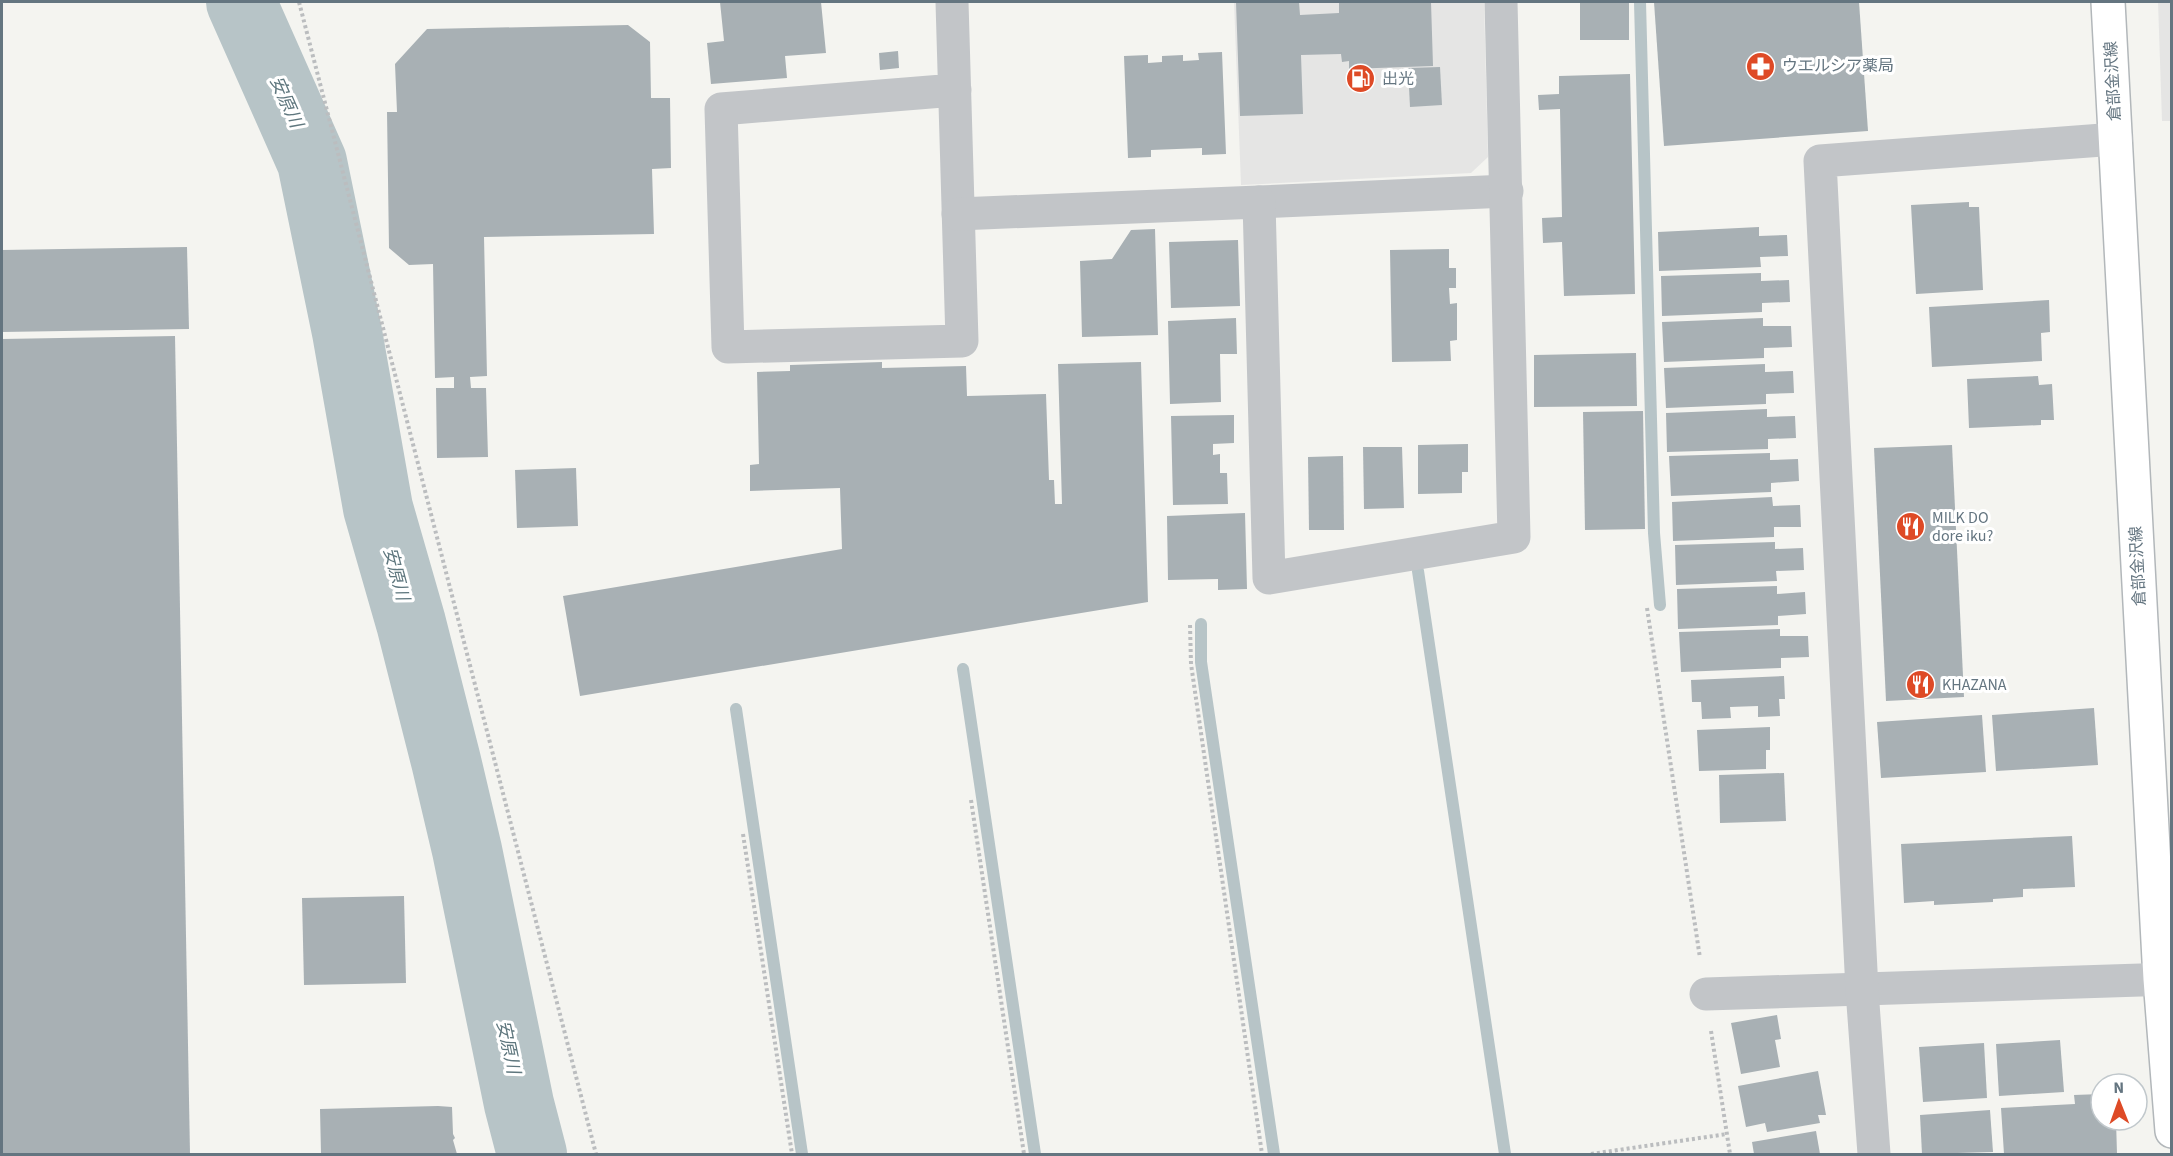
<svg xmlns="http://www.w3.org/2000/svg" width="2173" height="1156" viewBox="0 0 2173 1156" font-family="'Source Sans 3','Noto Sans JP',sans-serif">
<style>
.built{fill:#e5e5e4}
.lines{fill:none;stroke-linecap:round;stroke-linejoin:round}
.stream{stroke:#b7c4c7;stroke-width:12}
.river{stroke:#b7c4c7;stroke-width:70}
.building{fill:#a8b0b4}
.major-casing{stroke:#b2b7ba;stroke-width:36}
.path{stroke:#bbbdbf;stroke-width:4;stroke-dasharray:3 3;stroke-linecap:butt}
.minor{stroke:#c2c5c8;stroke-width:33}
.major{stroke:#fff;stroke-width:33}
.labels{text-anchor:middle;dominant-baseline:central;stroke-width:6;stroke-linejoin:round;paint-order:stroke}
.poi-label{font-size:16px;fill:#647580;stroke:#fff;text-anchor:start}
.street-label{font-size:16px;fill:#647580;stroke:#fff}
.water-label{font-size:18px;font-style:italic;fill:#5f777e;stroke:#fff}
</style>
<rect width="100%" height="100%" fill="#f4f4f0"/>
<g class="built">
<polygon points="1234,2 1484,2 1488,157 1471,173 1241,185"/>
<polygon points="2158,2 2172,2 2171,121 2162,121"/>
</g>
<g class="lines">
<g class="stream">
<polyline points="1640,2 1654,533 1660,605"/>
<polyline points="1418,571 1505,1154"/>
<polyline points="1201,624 1201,662 1274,1154"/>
<polyline points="963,669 1035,1154"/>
<polyline points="736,709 802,1154"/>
</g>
<polyline class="river" points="241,2 312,162 347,332 378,508 411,623 446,761 467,850 519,1104 532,1154"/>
</g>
<g class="building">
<polygon points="720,2 821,2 826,53 785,56 787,78 711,84 707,43 724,41"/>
<polygon points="1236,2 1299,2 1300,15 1339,13 1339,2 1431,2 1433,66 1349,69 1349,61 1342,62 1341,54 1301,55 1303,114 1240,116"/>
<rect x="1580" y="2" width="49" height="38"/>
<polygon points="1654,2 1859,2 1868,131 1664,146"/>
<polygon points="628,25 650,42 651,98 670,98 671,168 652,169 654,234 484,237 487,376 470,377 471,388 486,388 488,457 437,458 436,388 454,388 454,377 435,378 433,264 409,265 389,248 387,112 397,112 395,64 427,29"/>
<polygon points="898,51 899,68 880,70 879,53"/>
<polygon points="1222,52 1226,154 1202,155 1202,148 1151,150 1151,157 1128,158 1124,56 1148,55 1148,63 1162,62 1162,56 1183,55 1183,61 1199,60 1198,53"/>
<polygon points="1440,67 1442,105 1410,107 1408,68"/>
<polygon points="1630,74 1635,294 1564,296 1562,242 1543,243 1542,218 1562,217 1560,109 1539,110 1538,95 1559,94 1559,76"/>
<polygon points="1969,202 1969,207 1979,207 1983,290 1916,294 1911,205"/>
<polygon points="1759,227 1759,236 1787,235 1788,256 1760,257 1761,267 1659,271 1658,232"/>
<polygon points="1155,229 1158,335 1082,337 1080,261 1112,259 1131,230"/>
<polygon points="1238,240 1240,306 1171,308 1169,242"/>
<polygon points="187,247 189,329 2,332 2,250"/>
<polygon points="1449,249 1449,268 1456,268 1456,288 1449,288 1450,304 1457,303 1457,340 1450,341 1451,361 1392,362 1390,250"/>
<polygon points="1761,273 1761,281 1789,280 1790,302 1762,303 1762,312 1662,316 1661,276"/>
<polygon points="2049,300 2050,332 2041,333 2042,361 1932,367 1929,307"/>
<polygon points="1236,318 1237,354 1220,354 1221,402 1170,404 1168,321"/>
<polygon points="1763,318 1763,326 1791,326 1792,347 1764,348 1764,358 1664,362 1662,322"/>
<polygon points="175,336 190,1154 2,1154 2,339"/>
<polygon points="1636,353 1637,406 1534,407 1534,355"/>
<polygon points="882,362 882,368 966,366 967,396 1046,394 1049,480 1054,480 1055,504 1062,504 1058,364 1141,362 1148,602 580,696 563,596 842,549 840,488 750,491 750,465 759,464 757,372 790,371 790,365"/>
<polygon points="1765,364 1765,372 1793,371 1794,393 1766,394 1766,404 1666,408 1664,368"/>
<polygon points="2038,376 2039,385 2052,384 2054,420 2041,420 2041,425 1969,428 1967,379"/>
<polygon points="1767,409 1767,417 1795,416 1796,438 1768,439 1768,449 1667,452 1666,413"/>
<polygon points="1643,411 1645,529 1585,530 1583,412"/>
<polygon points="1234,415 1234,443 1213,444 1213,455 1220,454 1220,473 1227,473 1228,504 1173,505 1171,416"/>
<polygon points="1468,444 1468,472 1462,472 1462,493 1418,494 1418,445"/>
<polygon points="1952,445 1964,697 1886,701 1874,448"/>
<polygon points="1363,447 1402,447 1404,508 1364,509"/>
<polygon points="1770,453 1770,460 1798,459 1799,481 1771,483 1771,492 1671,496 1669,456"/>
<polygon points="1343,456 1344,530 1309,530 1308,457"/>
<polygon points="576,468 578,526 517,528 515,470"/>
<polygon points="1772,497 1773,506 1800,505 1801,527 1774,527 1774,537 1673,541 1672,502"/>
<polygon points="1245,513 1247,589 1218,590 1218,579 1168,580 1167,516"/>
<polygon points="1775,542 1775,549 1803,548 1804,570 1776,571 1777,581 1676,585 1675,545"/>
<polygon points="1777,586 1777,594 1805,592 1806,614 1778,616 1778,625 1678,629 1677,589"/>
<polygon points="1780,629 1780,636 1808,636 1809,657 1781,658 1781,668 1681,672 1679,632"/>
<polygon points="1784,676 1785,699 1779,699 1780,716 1758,717 1758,706 1730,707 1731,718 1702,719 1701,702 1692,702 1691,680"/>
<polygon points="2094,708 2098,765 1996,771 1992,715"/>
<polygon points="1982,715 1986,772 1881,778 1877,722"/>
<polygon points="1770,727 1770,750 1766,750 1766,769 1699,771 1697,730"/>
<polygon points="1784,773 1786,821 1720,823 1719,775"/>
<polygon points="2072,836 2075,887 2023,889 2023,897 1993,899 1993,902 1934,905 1934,901 1904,903 1901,844"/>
<polygon points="404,896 406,983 304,985 302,898"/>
<polygon points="1777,1015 1781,1039 1775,1040 1780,1067 1741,1074 1731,1023"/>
<polygon points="2060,1040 2064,1092 1999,1096 1996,1044"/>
<polygon points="1984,1043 1987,1098 1923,1102 1919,1047"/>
<polygon points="1818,1071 1826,1115 1818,1115 1820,1123 1767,1132 1765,1123 1746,1127 1738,1086"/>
<polygon points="2101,1094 2101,1120 2116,1120 2117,1154 2004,1154 2001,1108 2075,1104 2074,1095"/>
<polygon points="438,1106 452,1107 453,1134 455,1138 453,1140 457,1154 321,1154 320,1109"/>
<polygon points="1990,1110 1993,1152 1922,1154 1920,1115"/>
<polygon points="1816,1131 1820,1154 1754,1154 1752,1142"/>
</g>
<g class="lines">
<defs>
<polyline id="major" points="2108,2 2160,979 2172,1131"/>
</defs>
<use href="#major" class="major-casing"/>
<g class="path">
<polyline points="299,2 596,1154"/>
<polyline points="1647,608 1700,958"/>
<polyline points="1190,625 1191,664 1262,1154"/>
<polyline points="971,800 1024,1154"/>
<polyline points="743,834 792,1154"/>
<polyline points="1711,1031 1730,1154"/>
<polyline points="1591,1154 1727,1134"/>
</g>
<g class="minor">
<polyline points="952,2 962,341 728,347 721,109 955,90"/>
<polyline points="1259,202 1507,191"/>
<polyline points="958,214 1259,202 1269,578 1514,537 1501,2"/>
<polyline points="1706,994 2172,979"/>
<polyline points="1874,1154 1862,990 1820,161 2116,139"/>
</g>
<use href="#major" class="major"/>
</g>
<defs>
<symbol id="pharmacy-disc" viewBox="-11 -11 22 22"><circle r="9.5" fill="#de4a26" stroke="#fff"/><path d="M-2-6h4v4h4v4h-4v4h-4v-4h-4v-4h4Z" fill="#fff"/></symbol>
<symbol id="fuel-disc" viewBox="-11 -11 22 22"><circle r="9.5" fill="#de4a26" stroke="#fff"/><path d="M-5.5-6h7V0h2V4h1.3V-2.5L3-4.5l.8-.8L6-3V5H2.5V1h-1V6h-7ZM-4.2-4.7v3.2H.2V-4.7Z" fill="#fff"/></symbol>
<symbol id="restaurant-disc" viewBox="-11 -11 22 22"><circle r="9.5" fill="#de4a26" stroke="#fff"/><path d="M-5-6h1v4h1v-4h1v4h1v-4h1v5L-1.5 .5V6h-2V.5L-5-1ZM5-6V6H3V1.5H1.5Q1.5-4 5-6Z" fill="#fff"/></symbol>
</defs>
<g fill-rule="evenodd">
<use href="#pharmacy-disc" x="1744" y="50" width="33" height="33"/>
<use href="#fuel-disc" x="1344" y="62" width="33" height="33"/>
<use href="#restaurant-disc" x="1894" y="510" width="33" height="33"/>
<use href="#restaurant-disc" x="1904" y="668" width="33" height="33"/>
</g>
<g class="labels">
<g class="poi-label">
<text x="1782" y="66">ウエルシア薬局</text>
<text x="1382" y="79">出光</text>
<text x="1932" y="518">MILK DO<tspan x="1932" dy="18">dore iku?</tspan></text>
<text x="1942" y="685">KHAZANA</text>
</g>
<g class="street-label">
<text transform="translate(2113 81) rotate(-93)">倉部金沢線</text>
<text transform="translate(2138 566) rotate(-93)">倉部金沢線</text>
</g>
<g class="water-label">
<text transform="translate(286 102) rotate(66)">安原川</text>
<text transform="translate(396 574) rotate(75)">安原川</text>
<text transform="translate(508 1047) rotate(78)">安原川</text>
</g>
</g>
<rect width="2173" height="1156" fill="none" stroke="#647580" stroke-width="6"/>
<g transform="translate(2119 1102) rotate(359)"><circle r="28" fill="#ffffff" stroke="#c1c8cc" stroke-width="1.5"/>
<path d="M0-4.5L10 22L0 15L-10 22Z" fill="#de4a26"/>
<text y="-9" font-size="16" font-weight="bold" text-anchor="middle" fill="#647580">N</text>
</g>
</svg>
